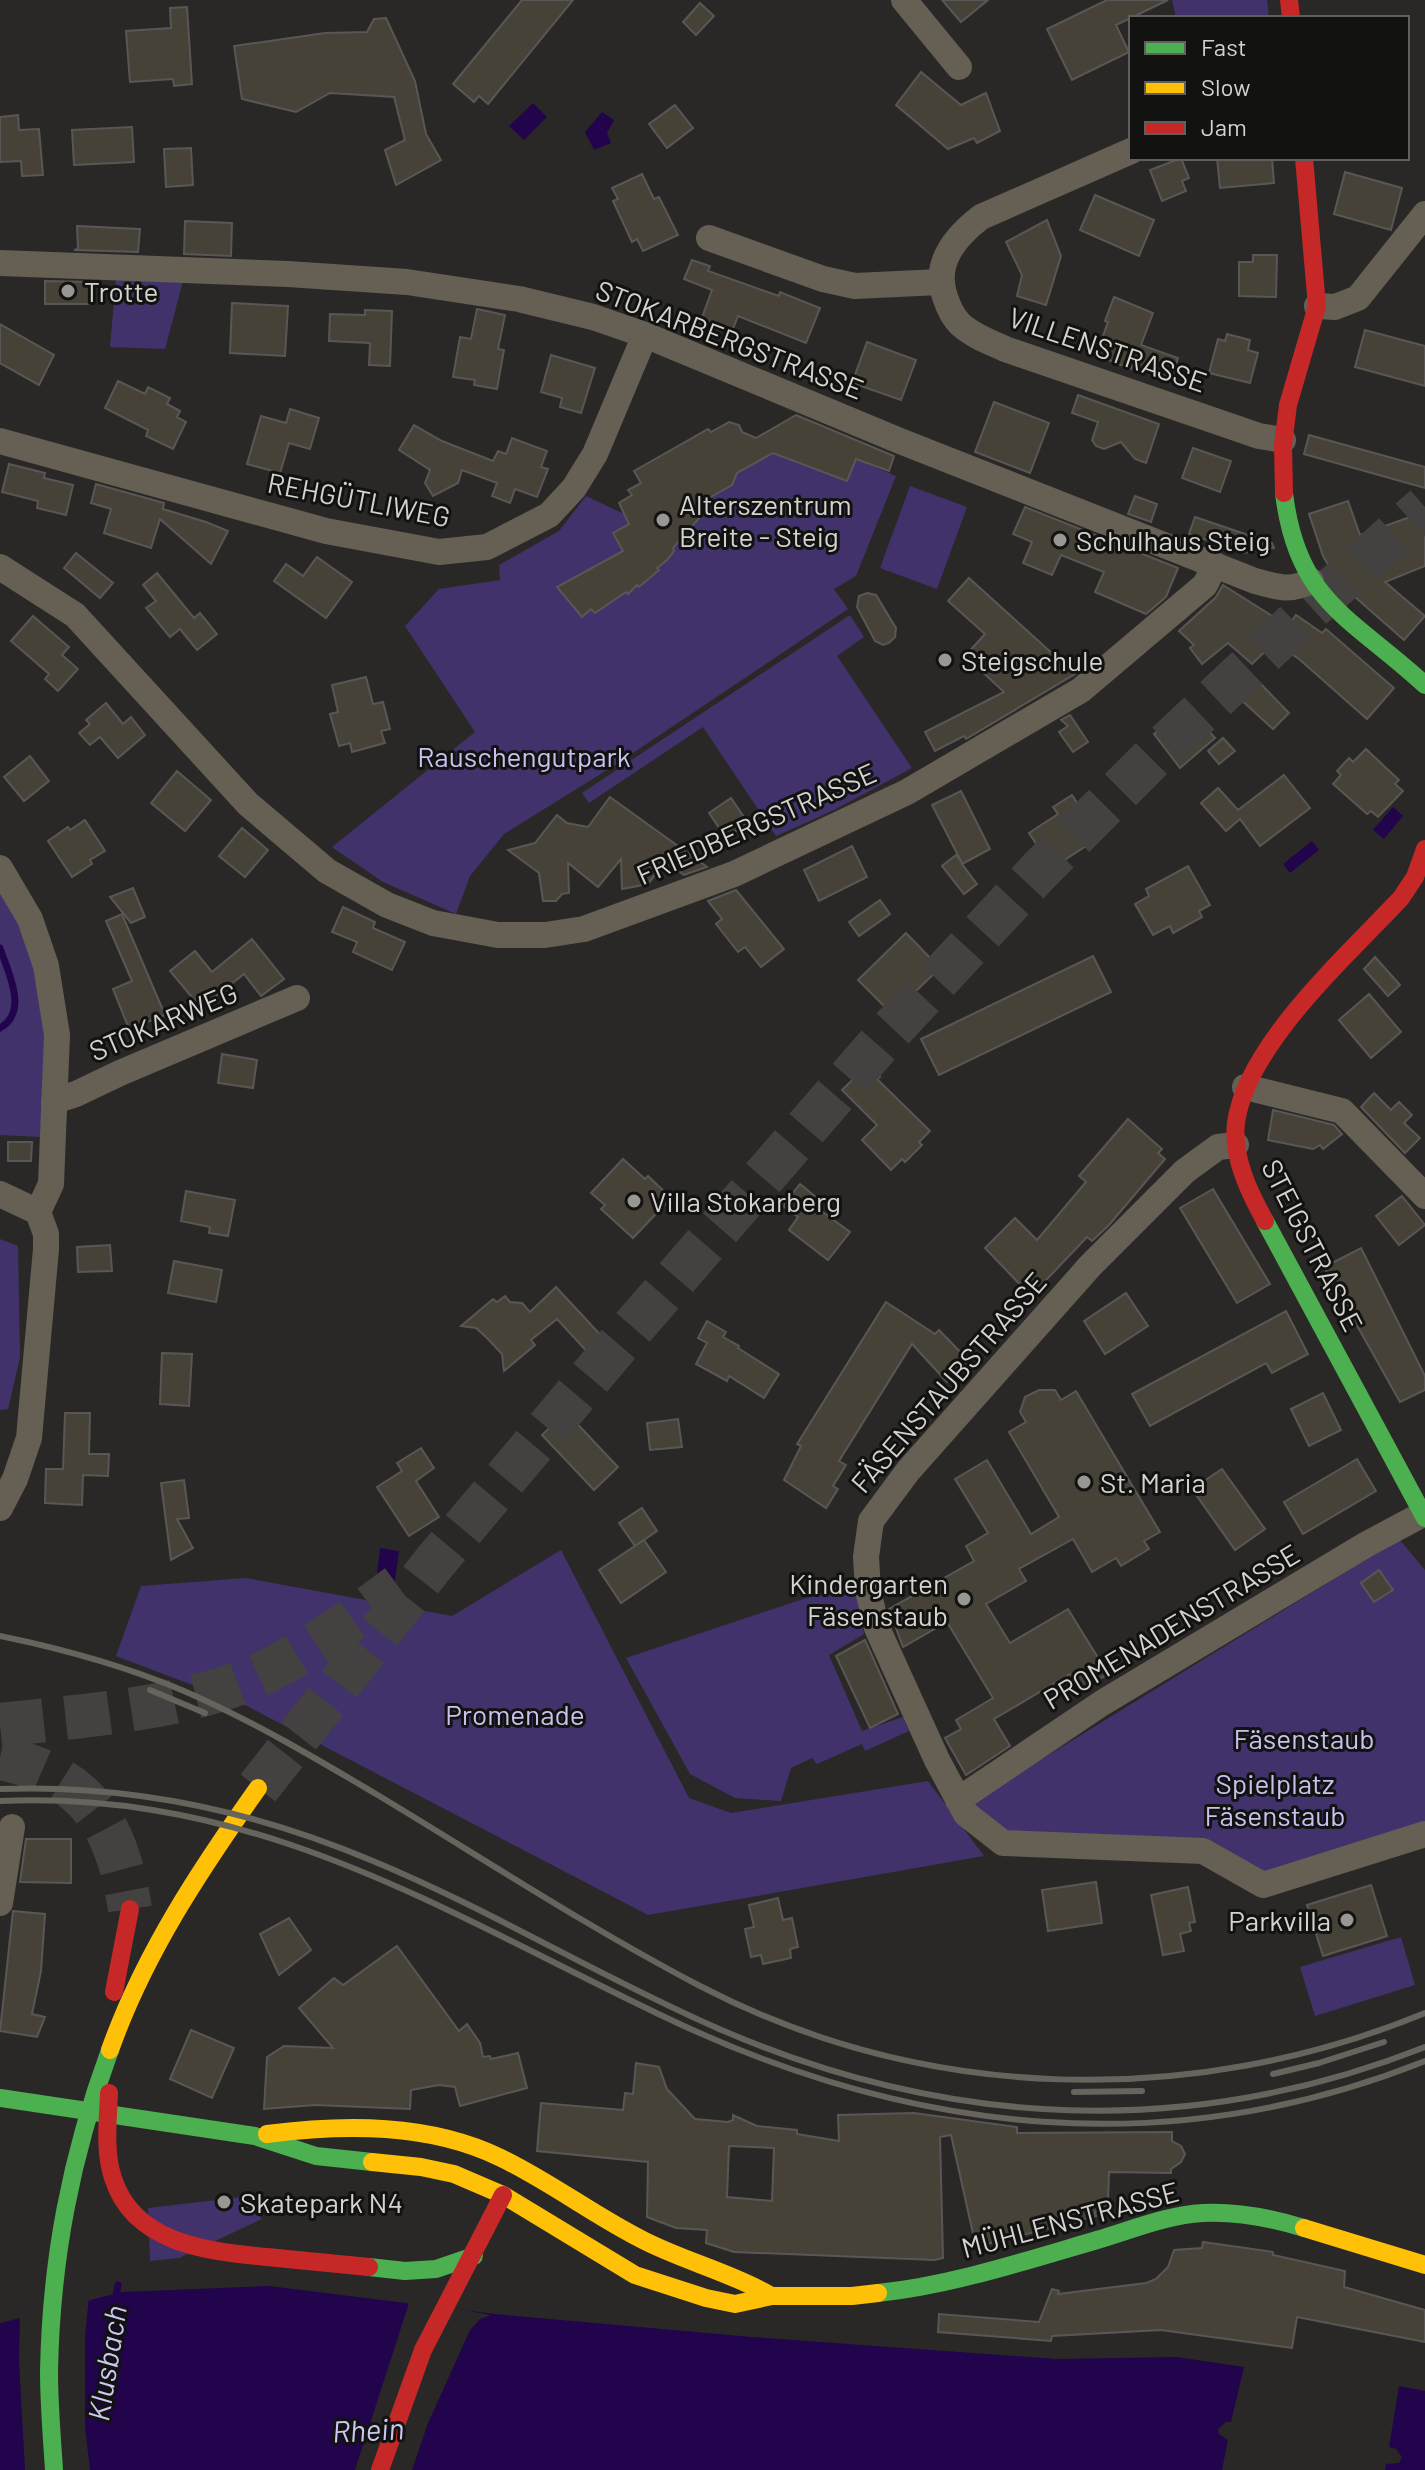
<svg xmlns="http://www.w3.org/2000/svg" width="1425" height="2470" viewBox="0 0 1425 2470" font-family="Barlow,sans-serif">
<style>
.green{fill:#41326c}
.water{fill:#21044b}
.pier{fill:#2a2826}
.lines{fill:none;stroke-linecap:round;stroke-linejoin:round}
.stream{stroke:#21044b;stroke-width:7}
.building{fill:#474238;stroke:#595756;stroke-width:2;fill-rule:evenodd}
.highway-tunnel{stroke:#444240;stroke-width:44;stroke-dasharray:44 22;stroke-linecap:butt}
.street{stroke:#655f54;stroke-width:26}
.fast{stroke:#4caf50;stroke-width:18}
.slow{stroke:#ffc107;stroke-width:18}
.jam{stroke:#c62828;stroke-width:18}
.rail{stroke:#66645c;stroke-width:6}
.poi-dot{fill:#989794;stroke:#121210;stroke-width:3}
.labels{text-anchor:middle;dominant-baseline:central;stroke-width:6;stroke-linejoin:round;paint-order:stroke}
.poi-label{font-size:28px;fill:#d4d3d0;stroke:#121210;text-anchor:start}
.street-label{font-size:28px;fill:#d4d3d0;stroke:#121210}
.park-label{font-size:28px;fill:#c9c2f0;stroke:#121210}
.water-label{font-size:30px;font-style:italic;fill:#ccc6f3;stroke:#121210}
</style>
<rect width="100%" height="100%" fill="#2a2826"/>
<g class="green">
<polygon points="1172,0 1267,0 1269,18 1176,18"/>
<polygon points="116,279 183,281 165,349 110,347"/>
<polygon points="778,450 781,456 847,481 856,459 896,476 856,576 834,589 848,609 612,767 504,834 470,876 456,914 383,882 332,847 475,732 405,626 439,589 500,580 499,565 559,531 586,496 624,514 629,524 613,533 623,551 557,587 582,617 591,609 606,606 637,585 639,587 659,570 657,568 700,517 698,513 709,498 732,485 737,473"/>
<polygon points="910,486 967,507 937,589 880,568"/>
<polygon points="850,615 864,637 837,656 912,768 834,810 776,836 703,727 589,803 582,793"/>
<polygon points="0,881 37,967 47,1031 40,1137 0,1135"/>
<polygon points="0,1239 18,1246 20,1357 8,1409 0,1410"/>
<polygon points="1399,1539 1425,1570 1425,1825 1265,1876 1204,1841 1002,1837 983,1823 974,1801"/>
<polygon points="561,1550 689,1798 731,1813 928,1781 984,1856 648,1915 245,1705 116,1656 141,1586 246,1578 452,1616"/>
<polygon points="854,1582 864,1634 829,1655 862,1731 903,1717 909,1731 865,1751 862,1744 817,1764 812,1758 791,1768 781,1801 735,1798 690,1774 626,1658"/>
<polygon points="1401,1937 1415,1985 1315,2016 1300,1967"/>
<polygon points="242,2197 262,2219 179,2258 150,2261 148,2208"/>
</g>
<g class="water">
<polygon points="533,103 547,117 524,140 509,126"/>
<polygon points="602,112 614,120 607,133 611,143 594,150 585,132"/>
<polygon points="1393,807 1403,816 1384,839 1373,830"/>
<polygon points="1312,841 1319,850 1290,873 1283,864"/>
<polygon points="380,1548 399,1551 393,1595 375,1593"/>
<polygon points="269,2286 495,2314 752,2337 1056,2359 1177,2357 1244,2367 1231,2422 1226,2422 1218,2429 1219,2434 1228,2440 1222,2470 0,2470 0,2323 122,2292"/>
<polygon points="1399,2386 1425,2391 1425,2470 1385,2470 1386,2464 1399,2463 1402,2457 1396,2449 1389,2447"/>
</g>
<g class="pier">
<polygon points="89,2296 85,2337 85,2427 90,2470 25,2470 19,2360 20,2314"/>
<polygon points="410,2300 491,2315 480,2319 470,2330 428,2423 412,2470 355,2470"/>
</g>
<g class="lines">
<g class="stream">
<path d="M0,948C8,972 29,1012 0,1028"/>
<polyline points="115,2302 118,2285"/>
</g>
</g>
<g class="building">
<polygon points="522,0 573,0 488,104 479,96 474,102 453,84"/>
<polygon points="942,0 988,0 961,22"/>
<polygon points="1107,0 1168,0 1116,25 1129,52 1072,80 1047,29"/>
<polygon points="700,3 714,16 696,35 683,22"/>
<polygon points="187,7 192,84 174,86 173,79 130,82 126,31 171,28 170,8"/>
<polygon points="386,18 415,81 426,134 441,160 396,185 385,150 405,140 394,97 330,93 296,112 242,99 234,46 325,33 367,32 374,19"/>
<polygon points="921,72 961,105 986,93 1000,131 977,143 974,138 948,149 896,105"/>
<polygon points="675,105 693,128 667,148 649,124"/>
<polygon points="18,115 19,130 39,129 43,175 22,176 21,161 0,162 0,117"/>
<polygon points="132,127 134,162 74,165 72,130"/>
<polygon points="191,148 193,185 166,187 164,149"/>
<polygon points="1181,158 1189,178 1182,181 1186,191 1162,201 1150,170"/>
<polygon points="1217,158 1272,158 1274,183 1220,188"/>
<polygon points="1345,172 1402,188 1391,230 1334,214"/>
<polygon points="642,174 654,199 659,197 678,235 643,251 637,239 632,242 613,201 618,199 612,188"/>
<polygon points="1095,195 1154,220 1139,256 1080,230"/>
<polygon points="1047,220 1061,256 1046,305 1017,296 1022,275 1006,242"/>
<polygon points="185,221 232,223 231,256 184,254"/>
<polygon points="77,226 140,229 138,252 74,250 78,249"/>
<polygon points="1253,255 1277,255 1276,297 1239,296 1239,262 1253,262"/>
<polygon points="692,260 710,266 708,271 779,296 780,292 820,308 806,343 738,316 731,334 700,323 712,290 684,279"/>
<polygon points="45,281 91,282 91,304 45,304"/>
<polygon points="1114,297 1153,313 1141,345 1178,358 1171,378 1133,365 1131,369 1096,355 1108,322 1105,321"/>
<polygon points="232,303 288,306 285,356 230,353"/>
<polygon points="477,309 505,315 498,349 504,350 497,389 474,385 475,380 453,377 460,337 471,339"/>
<polygon points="365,310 392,311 390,366 369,365 370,343 329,341 330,314 365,315"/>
<polygon points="0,324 54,355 39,385 0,363"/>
<polygon points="1365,330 1425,346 1425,386 1355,367"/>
<polygon points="1227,334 1250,340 1248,350 1258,353 1250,383 1209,373 1218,339 1225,341"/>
<polygon points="867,342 916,360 901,400 852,383"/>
<polygon points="551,355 595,368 581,413 560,407 562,398 541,392"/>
<polygon points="118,381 145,394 148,387 170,398 167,404 180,411 177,417 186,422 173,449 146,436 148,430 105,408"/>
<polygon points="1078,395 1159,424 1146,463 1135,459 1121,442 1104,449 1096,446 1092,440 1098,422 1072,413"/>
<polygon points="994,402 1049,423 1030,473 975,452"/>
<polygon points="290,409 319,418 310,449 289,443 280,473 247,464 261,416 286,423"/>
<polygon points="796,415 894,456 889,471 856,459 847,481 773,453 737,473 732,485 709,498 698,513 701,516 673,548 674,551 667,560 657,568 659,570 639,587 637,585 628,594 626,592 595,613 591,609 582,617 557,587 623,551 613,533 629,524 619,503 632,495 628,490 641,483 634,471 708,429 711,432 729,422 739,425 742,432 756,438"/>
<polygon points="414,425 442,441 493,461 498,451 506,454 512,438 547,451 541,467 548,469 537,497 515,489 510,503 492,496 497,483 462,470 458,483 433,496 425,483 430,470 399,450"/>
<polygon points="1309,435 1425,467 1425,488 1304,454"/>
<polygon points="1193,448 1231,461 1220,492 1182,478"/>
<polygon points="9,464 45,473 44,478 73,485 66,515 37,508 38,501 2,492"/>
<polygon points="96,484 164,503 163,509 206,522 228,531 211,564 160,519 151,548 104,533 111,509 91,503"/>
<polygon points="1135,496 1157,504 1151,522 1128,514"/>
<polygon points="1348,501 1360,535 1418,514 1425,533 1425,566 1385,582 1425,616 1404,640 1347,590 1336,578 1323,556 1309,514"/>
<polygon points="1025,507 1178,568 1166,597 1146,614 1095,592 1104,572 1061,555 1052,575 1023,563 1032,542 1013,534"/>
<polygon points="1195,517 1272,543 1274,548 1244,553 1189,534"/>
<polygon points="76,553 113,583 100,598 64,568"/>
<polygon points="317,557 352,582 326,618 274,581 286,564 303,576"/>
<polygon points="157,573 194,618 200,613 217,634 197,650 180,629 170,637 146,608 156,601 143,585"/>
<polygon points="969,578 1075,674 966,739 964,736 935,751 925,732 1004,692 965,656 985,634 948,601"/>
<polygon points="1223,585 1288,626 1296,615 1322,633 1326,629 1394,688 1367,719 1299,659 1274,643 1252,664 1228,643 1202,664 1190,648 1194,645 1179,631 1216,597"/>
<polygon points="867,593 876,595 896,628 895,637 889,643 883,645 875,641 857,607 859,596"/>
<polygon points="33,616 69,647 62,655 78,669 58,691 45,679 49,674 11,641"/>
<polygon points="366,677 373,704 383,702 390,729 381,731 385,743 352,752 350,743 339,746 330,714 338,712 332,685"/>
<polygon points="1257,680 1289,713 1273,729 1239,698"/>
<polygon points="106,703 123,724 131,717 145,735 118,758 100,737 90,745 79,733 90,724 86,720"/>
<polygon points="1185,711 1192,719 1195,716 1215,738 1180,768 1154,734"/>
<polygon points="1070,715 1088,742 1073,752 1059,732 1068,726 1061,720"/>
<polygon points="1223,738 1235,751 1219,764 1208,751"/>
<polygon points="1366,749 1399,780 1395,784 1403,791 1378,817 1371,811 1367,814 1333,784 1341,775 1337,771 1349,758 1353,762"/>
<polygon points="30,756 49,781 24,801 4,777"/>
<polygon points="177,771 211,800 185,831 151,803"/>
<polygon points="1284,775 1310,808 1260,846 1240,819 1226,831 1201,803 1218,788 1238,810"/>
<polygon points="961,791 990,849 962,864 977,884 964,894 942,866 956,855 962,863 932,805"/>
<polygon points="1072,795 1100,837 1052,868 1029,833 1058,814 1053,807"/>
<polygon points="610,797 707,867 684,875 665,862 648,884 622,889 621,859 598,887 568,863 569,893 562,894 556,901 543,901 539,873 508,850 535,843 557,815 567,823 588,827"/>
<polygon points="731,798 748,823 726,838 709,813"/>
<polygon points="85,820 105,851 90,860 92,864 72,877 48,841 68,827 70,830"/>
<polygon points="242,828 268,850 245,877 219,856"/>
<polygon points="852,846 867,877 819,901 804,870"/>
<polygon points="1188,866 1210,905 1199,911 1202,917 1173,933 1170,926 1153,935 1135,904 1149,896 1146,889"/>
<polygon points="133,888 145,917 131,923 110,897"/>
<polygon points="736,890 784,949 761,967 745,947 738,952 716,924 722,919 708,901"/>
<polygon points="880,900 890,914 859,936 849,922"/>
<polygon points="343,907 375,922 373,928 405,942 392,970 353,952 357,942 332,932"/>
<polygon points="122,914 165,1015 129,1029 113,989 132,981 106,921"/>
<polygon points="906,933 940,968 892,1014 858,980"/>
<polygon points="252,939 284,979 261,996 244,974 201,1008 170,971 195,951 212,972"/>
<polygon points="1093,956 1111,992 939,1075 921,1039"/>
<polygon points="1375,957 1400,985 1388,996 1364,969"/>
<polygon points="1369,994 1401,1032 1371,1058 1339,1020"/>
<polygon points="222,1054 257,1060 253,1088 218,1083"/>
<polygon points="868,1065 880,1077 877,1079 930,1131 919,1142 922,1145 905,1162 902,1159 891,1170 862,1140 877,1125 842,1090"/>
<polygon points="1374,1093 1391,1110 1399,1102 1412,1115 1404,1123 1420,1138 1405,1153 1361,1107"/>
<polygon points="1273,1110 1334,1125 1342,1134 1323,1149 1320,1145 1313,1149 1268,1140"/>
<polygon points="1128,1119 1162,1149 1158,1153 1165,1159 1109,1225 1092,1241 1087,1237 1031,1296 985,1248 1015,1218 1037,1240 1086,1182 1079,1176"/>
<polygon points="8,1142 32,1142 31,1161 8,1161"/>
<polygon points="623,1159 645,1179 648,1176 671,1198 633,1238 601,1209 605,1205 591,1193"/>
<polygon points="800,1184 817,1198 812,1204 850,1232 828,1260 789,1230 798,1217 783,1206"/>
<polygon points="1213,1189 1270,1284 1237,1303 1180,1208"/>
<polygon points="186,1191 235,1200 228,1236 209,1233 210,1227 181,1221"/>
<polygon points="1402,1196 1425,1225 1399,1245 1376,1216"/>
<polygon points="110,1245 112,1271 78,1272 77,1247"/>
<polygon points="1361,1248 1425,1376 1425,1390 1400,1402 1324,1267"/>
<polygon points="174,1261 222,1270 216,1302 168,1293"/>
<polygon points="556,1287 608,1343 593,1358 557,1319 531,1340 535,1345 504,1371 502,1354 487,1338 476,1328 461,1326 493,1299 497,1302 505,1296 510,1302 522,1303 530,1312"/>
<polygon points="1126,1293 1148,1326 1105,1354 1084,1321"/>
<polygon points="886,1302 935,1334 939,1330 969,1361 947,1382 912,1344 839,1461 846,1465 833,1486 838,1489 826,1508 784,1480 801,1446 797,1444"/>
<polygon points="1286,1311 1308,1354 1272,1373 1266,1363 1150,1426 1132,1394"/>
<polygon points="707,1321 726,1332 723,1337 739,1346 738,1348 779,1374 764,1398 729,1376 727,1381 696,1364 707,1343 698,1338"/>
<polygon points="162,1353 192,1354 189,1406 160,1404"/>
<polygon points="1039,1390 1055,1390 1061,1400 1076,1391 1160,1532 1144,1541 1149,1549 1121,1566 1116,1558 1092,1572 1073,1539 1019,1569 1026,1581 986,1604 1010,1643 1068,1609 1108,1674 1081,1690 1070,1674 994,1719 1010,1746 966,1775 945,1738 961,1729 956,1720 993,1698 947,1622 903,1647 889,1609 974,1561 966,1546 988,1533 955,1479 987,1460 1031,1534 1059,1517 1009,1432 1026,1422 1020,1412 1025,1397"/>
<polygon points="1323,1393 1341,1430 1309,1446 1291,1409"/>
<polygon points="566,1412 618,1467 594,1490 542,1435"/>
<polygon points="65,1413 90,1413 89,1454 109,1454 108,1476 83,1475 82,1505 45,1503 46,1469 63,1469"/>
<polygon points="678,1419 682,1447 650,1450 647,1423"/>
<polygon points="421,1448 434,1468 416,1481 439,1517 409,1536 377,1487 402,1471 397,1463"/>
<polygon points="1357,1459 1376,1491 1303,1534 1284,1502"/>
<polygon points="1222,1469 1265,1529 1235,1550 1192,1489"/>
<polygon points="184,1480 189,1518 177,1519 193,1548 171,1560 161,1483"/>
<polygon points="642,1508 657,1531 635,1546 619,1523"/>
<polygon points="644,1540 666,1572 621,1603 599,1570"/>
<polygon points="1379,1570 1393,1590 1374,1602 1361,1583"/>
<polygon points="865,1640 898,1714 870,1728 836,1656"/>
<polygon points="26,1839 71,1839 71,1883 20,1882"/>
<polygon points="1096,1882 1102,1923 1048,1931 1042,1890"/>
<polygon points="1371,1885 1387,1936 1323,1956 1307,1905"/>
<polygon points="1188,1887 1195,1922 1189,1923 1191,1931 1180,1934 1184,1951 1163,1955 1151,1895"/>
<polygon points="778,1898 783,1920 792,1918 798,1947 790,1949 791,1958 763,1964 761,1955 751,1957 745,1929 754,1927 749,1905"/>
<polygon points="13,1911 45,1914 41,1971 32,2014 45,2017 37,2037 0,2031"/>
<polygon points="289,1918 311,1950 279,1975 260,1934"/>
<polygon points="397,1946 459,2031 467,2024 480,2043 483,2057 490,2056 491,2059 518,2053 527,2088 460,2106 455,2087 439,2085 411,2090 410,2109 315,2105 264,2109 267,2057 284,2046 333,2048 299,2008 334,1978 343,1985"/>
<polygon points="191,2030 234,2048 212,2098 170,2079"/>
<path d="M636,2063L659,2067L667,2089L695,2119L728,2122L733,2120V2115L757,2126L797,2130V2134L839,2141L838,2115L914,2113L1017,2127V2133L1172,2132V2141L1181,2146L1185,2154L1181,2162L1171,2169V2173L1109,2172L1108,2201L1106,2206L1095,2212L1096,2216L976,2247L951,2135L940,2137L943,2258L935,2260L734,2252L706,2243L707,2230L676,2228L647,2217L648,2162L537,2151L541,2103L623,2110L625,2093L633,2094ZM729,2146L774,2148L772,2201L727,2197Z"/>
<polygon points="1203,2242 1273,2252 1273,2255 1345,2271 1344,2287 1425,2310 1425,2342 1297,2317 1292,2348 1161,2330 1052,2336 1051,2341 938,2332 939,2314 1039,2322 1052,2289 1059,2291 1058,2294 1146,2283 1156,2279 1168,2267 1174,2250 1202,2248"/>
</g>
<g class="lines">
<g class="highway-tunnel">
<path d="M0,1725C87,1715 197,1709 275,1667C318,1645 359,1615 398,1586"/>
<path d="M0,1758C88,1776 117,1825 130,1909"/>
<polyline points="258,1788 434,1563 616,1347 892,1029 1039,871 1154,756 1310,609 1425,507"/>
</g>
<g class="street">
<polyline points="904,0 959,67"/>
<path d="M1131,151L981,217C955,237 933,263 945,297C948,306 953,317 960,324C973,336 990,342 1005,349L1259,436L1283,440"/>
<polyline points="709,238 823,279 855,286 940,282"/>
<path d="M0,263L288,274L407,282L519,299L593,317L645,335L900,441L1255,581C1277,587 1290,592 1311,581"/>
<polyline points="1317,306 1335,307 1358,298 1425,214"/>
<polyline points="0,441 326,531 439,552 487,547 549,515 574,488 595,454 645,335"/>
<polyline points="0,567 75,615 248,804 327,871 387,905 433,923 498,935 545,935 584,929 734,874 907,792 1081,690 1205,585 1215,565"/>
<polyline points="0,868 30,919 46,966 57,1035 51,1184 38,1212"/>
<polyline points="1245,1087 1342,1111 1425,1196"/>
<polyline points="54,1101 76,1094 120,1073 297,998"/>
<polyline points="1236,1145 1218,1147 1185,1171 1090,1266 908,1471 871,1521 866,1557 868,1591 877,1628 937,1760 966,1814 1003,1843 1203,1851 1263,1885 1425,1834"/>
<polyline points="0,1194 38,1212 46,1234 46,1249 29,1438 15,1479 0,1508"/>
<polyline points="958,1800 1102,1703 1367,1544 1425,1513"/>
<polyline points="0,1903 12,1827"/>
</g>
<g class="fast">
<path d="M1284,493C1297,603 1353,618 1425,685"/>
<polyline points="1265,1221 1425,1518"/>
<polyline points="0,2098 255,2136 316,2156 372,2162"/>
<polyline points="369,2267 405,2271 436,2269 474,2256"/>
<path d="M878,2293C952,2285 1025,2261 1097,2240C1131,2230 1167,2215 1203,2213C1238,2211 1271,2218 1304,2228"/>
<path d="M54,2470C52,2438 49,2405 49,2372C51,2259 71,2156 110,2050"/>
</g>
<g class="slow">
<path d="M110,2050C144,1954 200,1870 258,1788"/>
<path d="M267,2134C344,2124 430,2123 501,2158C549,2181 592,2214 639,2238C680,2260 727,2271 768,2294"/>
<polyline points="372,2162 421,2167 454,2174 503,2195 635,2275 706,2298 735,2304 772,2296 852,2296 878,2293"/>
<polyline points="1304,2228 1425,2265"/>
</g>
<g class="jam">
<polyline points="1289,0 1291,18"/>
<polyline points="1284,493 1283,445 1288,405 1317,306 1304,158"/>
<path d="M1265,1221C1249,1192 1232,1157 1236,1123C1246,1045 1348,955 1401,898L1415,877L1425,849"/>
<polyline points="114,1992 130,1909"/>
<path d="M109,2093C108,2121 104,2151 113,2178C135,2248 217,2252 277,2258C308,2261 338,2264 369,2267"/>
<polyline points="380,2470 423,2350 503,2195"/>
</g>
<g class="rail">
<path d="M0,1636C63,1649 125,1666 184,1691C253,1721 317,1759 381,1797C487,1861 591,1929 700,1986C925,2103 1192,2109 1425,2013"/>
<polyline points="150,1690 205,1713"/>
<path d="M0,1789C128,1784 255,1811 373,1861C491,1910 600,1977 717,2028C948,2129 1190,2140 1425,2047"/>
<path d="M0,1801C261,1790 445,1913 669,2019C913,2135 1170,2163 1425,2061"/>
<polyline points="1273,2074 1319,2063 1384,2042"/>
<polyline points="1074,2092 1142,2091"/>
</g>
</g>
<g class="poi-dot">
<circle cx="68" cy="291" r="8"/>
<circle cx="663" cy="520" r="8"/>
<circle cx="1060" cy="540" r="8"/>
<circle cx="945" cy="660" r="8"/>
<circle cx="634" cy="1201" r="8"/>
<circle cx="1084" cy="1482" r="8"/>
<circle cx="964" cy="1599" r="8"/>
<circle cx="1347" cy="1920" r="8"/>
<circle cx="224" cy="2202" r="8"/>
</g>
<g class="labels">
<g class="poi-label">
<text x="84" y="291">Trotte</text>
<text x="679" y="504">Alterszentrum<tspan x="679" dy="32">Breite - Steig</tspan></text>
<text x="1076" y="540">Schulhaus Steig</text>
<text x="961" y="660">Steigschule</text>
<text x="650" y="1201">Villa Stokarberg</text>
<text x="1100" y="1482">St. Maria</text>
<text x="948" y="1583" text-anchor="end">Kindergarten<tspan x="948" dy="32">Fäsenstaub</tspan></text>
<text x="1331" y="1920" text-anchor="end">Parkvilla</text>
<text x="240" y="2202">Skatepark N4</text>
</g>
<g class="street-label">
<text transform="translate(730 339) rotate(21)">STOKARBERGSTRASSE</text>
<text transform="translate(1108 349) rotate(19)">VILLENSTRASSE</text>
<text transform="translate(359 499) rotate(11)">REHGÜTLIWEG</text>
<text transform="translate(756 823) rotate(-24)">FRIEDBERGSTRASSE</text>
<text transform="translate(163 1021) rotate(-23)">STOKARWEG</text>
<text transform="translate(1313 1245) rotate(63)">STEIGSTRASSE</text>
<text transform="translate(948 1382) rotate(-49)">FÄSENSTAUBSTRASSE</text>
<text transform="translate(1171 1626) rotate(-31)">PROMENADENSTRASSE</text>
<text transform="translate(1070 2219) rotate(-15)">MÜHLENSTRASSE</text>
</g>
<g class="park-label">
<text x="524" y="756">Rauschengutpark</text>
<text x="515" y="1714">Promenade</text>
<text x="1304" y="1738">Fäsenstaub</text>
<text x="1275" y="1783">Spielplatz<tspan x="1275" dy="32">Fäsenstaub</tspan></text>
</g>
<g class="water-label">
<text transform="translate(106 2363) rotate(-81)">Klusbach</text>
<text transform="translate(368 2429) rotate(-3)">Rhein</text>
</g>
</g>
<rect x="1129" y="16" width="280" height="144" fill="#121210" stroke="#605f5d" stroke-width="2"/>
<rect x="1145" y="42" width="40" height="12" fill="#4caf50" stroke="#605f5d" stroke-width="2"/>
<text x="1201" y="56" font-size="24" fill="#d4d3d0">Fast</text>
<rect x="1145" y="82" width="40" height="12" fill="#ffc107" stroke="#605f5d" stroke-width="2"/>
<text x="1201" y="96" font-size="24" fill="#d4d3d0">Slow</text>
<rect x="1145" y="122" width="40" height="12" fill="#c62828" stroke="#605f5d" stroke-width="2"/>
<text x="1201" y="136" font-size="24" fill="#d4d3d0">Jam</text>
</svg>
